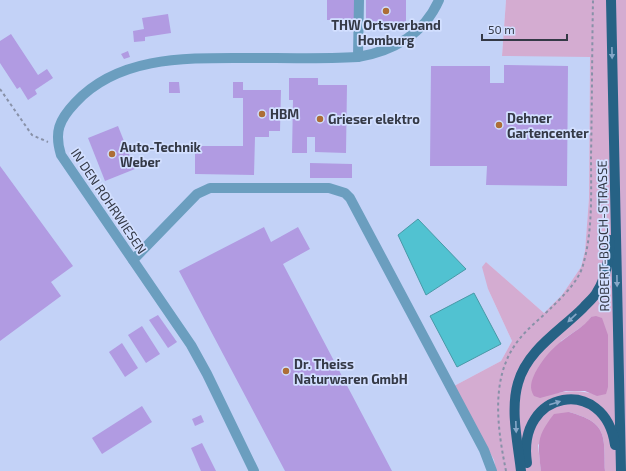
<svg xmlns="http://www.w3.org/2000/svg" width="626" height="471" viewBox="0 0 626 471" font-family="'Exo 2',sans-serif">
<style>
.built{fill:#c3d2f7}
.green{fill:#d4acd1;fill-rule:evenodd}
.forest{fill:#c58ac1}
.water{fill:#51c2d1;stroke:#4899a7}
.building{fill:#b19be2}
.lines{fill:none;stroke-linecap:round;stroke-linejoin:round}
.path{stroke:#8891a8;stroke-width:2;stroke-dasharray:3 3;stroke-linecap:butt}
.minor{stroke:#6b9ebf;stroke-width:10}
.major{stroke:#266285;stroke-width:10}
.oneway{fill:#85a7c8}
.poi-dot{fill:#ad6e36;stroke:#d2dfff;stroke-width:1.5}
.labels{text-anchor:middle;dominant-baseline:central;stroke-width:3.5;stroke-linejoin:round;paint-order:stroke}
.poi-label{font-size:13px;font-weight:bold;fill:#343946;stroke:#d2dfff;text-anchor:start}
.street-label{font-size:13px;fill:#343946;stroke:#d2dfff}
</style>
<rect width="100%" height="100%" fill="#d2dfff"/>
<polygon class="built" points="0,0 506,0 502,56 590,56 589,198 585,251 581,267 562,295 544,313 486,262 488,289 512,341 501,361 454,386 494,460 496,471 0,471"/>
<path class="green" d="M506,0H626V471H605C604,435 608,423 569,412L538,445L541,471H496L494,460L454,386L501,361L512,341L488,289L482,267L486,262L544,313L562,295L581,267L585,251L589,198L590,57L502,56ZM591,317L597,395C580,389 565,391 547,395L561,341L587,323Z"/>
<g class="forest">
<path d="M596,316L602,318L608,335V387L606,394L597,396L585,391H566L540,398L534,396C529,388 531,382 535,373C542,360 551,349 563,340C573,332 584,327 591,317Z"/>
<path d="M569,412C608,423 604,435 605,471H541C538,443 536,437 554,414Z"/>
</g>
<g class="water">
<polygon points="418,219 466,269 426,295 398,235"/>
<polygon points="474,293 501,344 457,367 430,316"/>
</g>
<g class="building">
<rect x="327" y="0" width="27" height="20"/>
<rect x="366" y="0" width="40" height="22"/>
<polygon points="168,14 171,33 145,37 145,41 134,42 133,31 144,29 142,18"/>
<polygon points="11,34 38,75 47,69 53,78 35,90 37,94 28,100 20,87 17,89 0,63 0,41"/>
<polygon points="128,51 130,57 124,59 121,54"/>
<polygon points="504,65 568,66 567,186 486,185 487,166 430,166 431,66 490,66 490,83 504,83"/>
<polygon points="289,78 318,78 318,85 347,85 346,153 315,152 315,137 307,137 307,153 292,153 293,100 289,100"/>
<polygon points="169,82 179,82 180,93 169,93"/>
<polygon points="233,82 243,82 243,90 281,90 280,131 269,131 269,137 255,137 254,175 195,174 195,146 243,146 243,98 233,98"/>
<polygon points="118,126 135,169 105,181 88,138"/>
<polygon points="310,163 352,164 352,178 310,178"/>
<polygon points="0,166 73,266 51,282 61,296 0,341"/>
<polygon points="264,227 271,242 298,227 310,249 283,264 392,471 285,471 179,271"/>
<polygon points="158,315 177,342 168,348 149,320"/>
<polygon points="142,326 160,354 146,363 128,335"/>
<polygon points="122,343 138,368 125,377 109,352"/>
<polygon points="142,406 152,422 102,454 92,438"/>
<polygon points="201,415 204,422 195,426 192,419"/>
<polygon points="202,443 216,471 201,471 191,448"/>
</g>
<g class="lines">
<g class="path">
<polyline points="0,89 32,135 48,142"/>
<path d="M506,471C498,431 490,381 515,345C524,331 539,320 551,308C562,297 579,281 583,265C593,231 591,192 591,157C592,105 592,52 593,0"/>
</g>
<g class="minor">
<polyline points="358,57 359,0"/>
<polyline points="133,260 197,194 210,188 329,188 345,193 350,198 484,450 492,471"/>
<path d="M254,471L207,374L191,345L61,155C54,132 59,120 75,103C119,55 189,58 249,58C285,58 322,59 358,57C393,51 424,34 439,0"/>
</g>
<g class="major">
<polyline points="611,0 621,471"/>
<path d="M527,463C516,389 605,375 615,445"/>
<path d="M521,471C518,444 510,410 518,383C527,350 560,331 583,308C587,303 594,298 597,292C607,276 609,258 610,240"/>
</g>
</g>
<defs><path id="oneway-solid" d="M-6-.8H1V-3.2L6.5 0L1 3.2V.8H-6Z"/></defs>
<g class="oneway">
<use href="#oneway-solid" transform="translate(612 53) rotate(89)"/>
<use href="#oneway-solid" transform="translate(617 281) rotate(89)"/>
<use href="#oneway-solid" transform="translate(572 318) rotate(137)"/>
<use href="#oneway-solid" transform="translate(555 403) rotate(-18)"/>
<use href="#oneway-solid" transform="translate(516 427) rotate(88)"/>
</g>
<g class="poi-dot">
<circle cx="386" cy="11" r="4"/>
<circle cx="262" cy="114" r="4"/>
<circle cx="320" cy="119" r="4"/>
<circle cx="499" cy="125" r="4"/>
<circle cx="112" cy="154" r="4"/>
<circle cx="286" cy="371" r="4"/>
</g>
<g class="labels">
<g class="poi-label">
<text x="386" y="25" text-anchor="middle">THW Ortsverband<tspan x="386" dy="15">Homburg</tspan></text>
<text x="270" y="114">HBM</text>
<text x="507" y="118">Dehner<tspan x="507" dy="15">Gartencenter</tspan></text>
<text x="328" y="119">Grieser elektro</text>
<text x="120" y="147">Auto-Technik<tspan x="120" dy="15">Weber</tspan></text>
<text x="294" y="364">Dr. Theiss<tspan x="294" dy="15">Naturwaren GmbH</tspan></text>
</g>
<g class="street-label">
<text transform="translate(109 201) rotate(56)">IN DEN ROHRWIESEN</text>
<text transform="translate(603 236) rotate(-91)">ROBERT-BOSCH-STRASSE</text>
</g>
</g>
<path d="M482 34v6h85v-6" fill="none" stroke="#343946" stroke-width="2"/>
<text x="488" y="34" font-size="12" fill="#343946" stroke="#d2dfff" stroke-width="3" paint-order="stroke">50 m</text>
</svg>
